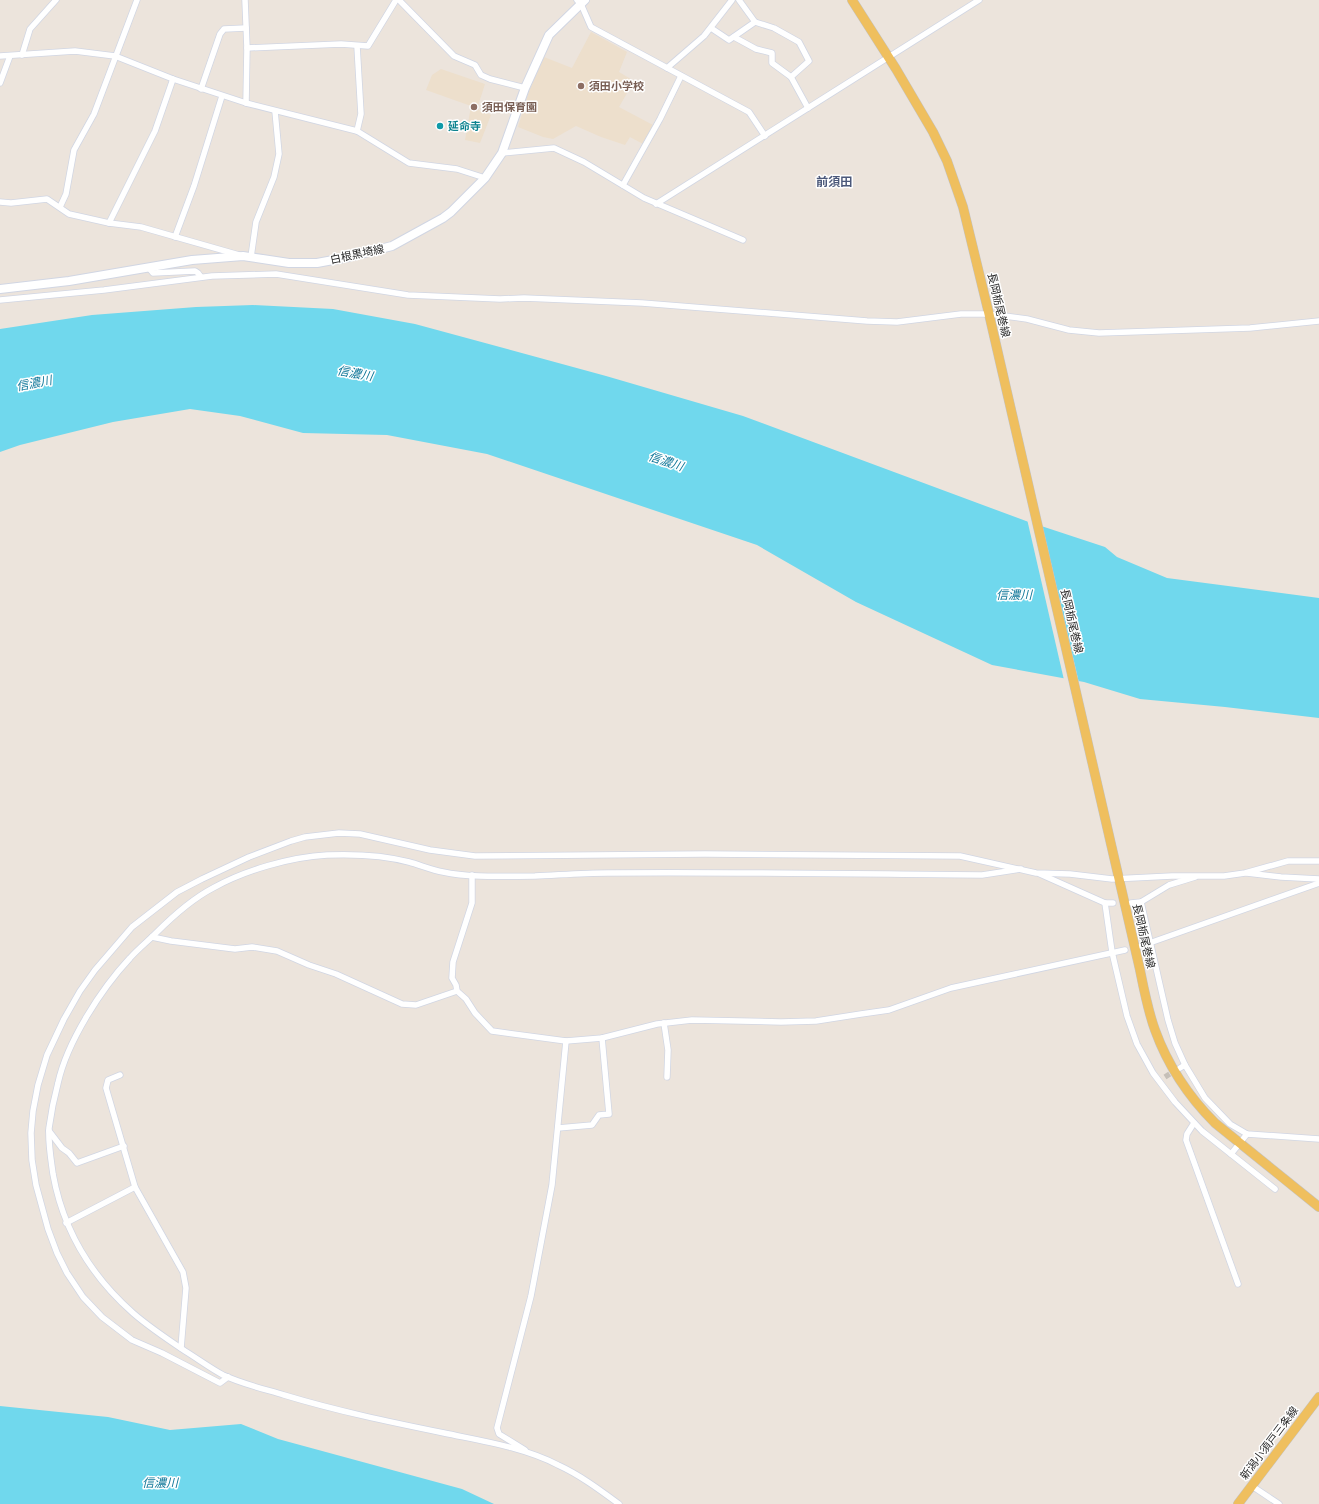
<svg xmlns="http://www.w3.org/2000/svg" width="1319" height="1504" viewBox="0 0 1319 1504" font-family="Ubuntu,'Noto Sans JP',sans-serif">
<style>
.education{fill:#eddfcc}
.water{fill:#70d8ed}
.pier{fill:#ece4dc}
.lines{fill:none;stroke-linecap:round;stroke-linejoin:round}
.street-tunnel{stroke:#c5bfb8;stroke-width:5.5;stroke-dasharray:5.5 3;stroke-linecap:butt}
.street-casing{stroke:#d1d6e3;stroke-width:7}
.secondary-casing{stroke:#d1d6e3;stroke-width:10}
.primary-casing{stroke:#c3c3c3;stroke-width:10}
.street{stroke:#fff;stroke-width:5.5}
.secondary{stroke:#fff;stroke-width:8}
.primary{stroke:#efbf5e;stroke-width:9}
.education-dot{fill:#8d6e63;stroke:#fff;stroke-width:1.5}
.culture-dot{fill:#0f9aa8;stroke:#fff;stroke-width:1.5}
.labels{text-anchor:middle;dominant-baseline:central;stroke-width:3;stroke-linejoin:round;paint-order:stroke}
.education-label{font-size:11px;font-weight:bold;fill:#785e54;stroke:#fff;text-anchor:start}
.culture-label{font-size:11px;font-weight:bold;fill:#0d838f;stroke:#fff;text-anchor:start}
.street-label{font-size:11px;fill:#2a2a2a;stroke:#fff}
.neighbourhood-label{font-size:12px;font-weight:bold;fill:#4b587a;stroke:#fff}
.water-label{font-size:12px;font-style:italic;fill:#0f7799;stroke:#fff}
</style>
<rect width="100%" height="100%" fill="#ece4dc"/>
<g class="education">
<polygon points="591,32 627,52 619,72 634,81 619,107 653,125 643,144 630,137 625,145 601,137 576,126 553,139 543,137 518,127 529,91 544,57 572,68"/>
<polygon points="441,69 485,84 477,109 491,115 480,143 465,140 471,106 426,90 432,75"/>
</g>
<g class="water">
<polygon points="253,305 333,309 415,324 606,376 743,416 1026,521 1105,547 1117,557 1167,578 1319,598 1319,718 1225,707 1140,699 1084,682 992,665 856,602 757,545 487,454 387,435 303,433 240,416 190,409 113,422 20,445 0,452 0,329 92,315 196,307"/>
<polygon points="0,1406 108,1417 170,1430 241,1424 278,1439 462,1489 494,1504 0,1504"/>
</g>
<polygon class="pier" points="1027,519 1042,524 1079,683 1064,680"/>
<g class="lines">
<polyline class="street-tunnel" points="1165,1077 1176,1070"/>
<defs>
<g id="street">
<polyline points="245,0 247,48 246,103"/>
<polyline points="399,0 454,56 475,65 481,75 490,79 525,88"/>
<polyline points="577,0 581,4 591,27 749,112 765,136"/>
<polyline points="739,0 755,22"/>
<polyline points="711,28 729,40 755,22 774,28 799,42 809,61 791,77"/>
<polyline points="734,37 756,49 772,53 772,63 791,77 808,108"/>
<polyline points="357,46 361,114 357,131"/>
<polyline points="247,48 341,44 368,46 396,0"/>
<polyline points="22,55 30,29 56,0"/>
<polyline points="0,56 75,51 115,56 173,79 246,103 357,131 409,163 457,169 485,178"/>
<polyline points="667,68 704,36 732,0"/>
<polyline points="0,83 10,56"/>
<polyline points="201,89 220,34 224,29 246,28"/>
<polyline points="502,153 554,148 584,162 644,198 743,240"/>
<polyline points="623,185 660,119 681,76"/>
<polyline points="0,202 11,203 47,199 69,214 109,223 141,227 239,255"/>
<polyline points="656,204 979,0"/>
<polyline points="60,207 66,194 74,150 94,114 137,0"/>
<polyline points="109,223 155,131 173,79"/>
<polyline points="175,237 194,186 222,96"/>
<polyline points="251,257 256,222 274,177 279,154 275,111"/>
<polyline points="148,267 153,273 195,271 198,273 201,277"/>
<polyline points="0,300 104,290 212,276 276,274 408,295 500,299 524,298 642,303 867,321 897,322 961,314 989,314 1027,319 1069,330 1099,333 1250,328 1319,321"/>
<polyline points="1247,873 1281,877 1319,879"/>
<polyline points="1040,874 1105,903 1113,903"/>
<polyline points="472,875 472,903 453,962 452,978 456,985 457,991 466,999 475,1013 492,1031 566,1041 602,1038 657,1024 692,1020 781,1022 816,1021 861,1014 889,1010 951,988 1125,950"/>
<polyline points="1141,902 1168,1020 1175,1043 1185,1065 1205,1098 1230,1124 1247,1134 1319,1139"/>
<polyline points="1105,903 1112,952 1127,1016 1137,1044 1153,1073 1175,1102 1202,1131 1275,1189"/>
<polyline points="1131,903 1141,902 1169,885 1195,877"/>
<polyline points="152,937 171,941 235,949 252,947 277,951 309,965 336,974 402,1004 416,1005 457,991"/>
<polyline points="1141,946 1319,883"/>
<polyline points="664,1023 668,1050 667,1077"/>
<polyline points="1180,1068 1185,1065"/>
<polyline points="120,1075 108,1080 106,1088 135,1187 183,1272 186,1288 181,1348"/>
<polyline points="1194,1123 1187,1134 1186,1140 1238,1284"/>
<polyline points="558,1128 592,1125 599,1115 609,1114 602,1038"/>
<polyline points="49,1131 62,1148 69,1153 77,1163 124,1146"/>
<polyline points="1231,1154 1247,1134"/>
<polyline points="66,1223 135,1187"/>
<polyline points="228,1377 220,1383 162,1353 132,1340 102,1317 83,1297 67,1273 57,1253 48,1229 36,1185 32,1160 31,1133 33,1111 38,1085 47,1055 64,1019 80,991 95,970 132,927 177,892 202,879 249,857 291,841 305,837 339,833 360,834 430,850 475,856 705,854 960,856 1036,873 1070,874 1112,879 1172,876 1224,876 1245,873 1288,861 1319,861"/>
<polyline points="525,1450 499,1434 497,1428 531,1296 552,1185 566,1041"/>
<polyline points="1252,1486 1279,1504"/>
<path d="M619,1504C600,1490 580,1475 558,1465C523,1447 482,1441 444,1433C390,1422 337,1411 284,1395C264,1389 242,1384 223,1375C210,1368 198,1359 185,1351C167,1339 149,1327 133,1313C90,1275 63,1230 53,1174C51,1159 48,1143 49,1128C51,1113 54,1098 58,1083C67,1042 101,989 130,958C138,949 148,941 156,933C173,916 192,899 213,888C245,870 291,857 327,855C353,854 383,855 409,862C420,865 432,870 443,872C470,878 507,876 535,876C559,875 583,873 608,873C732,872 857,874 982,875L1021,869"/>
</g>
<polyline id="secondary" points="0,289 69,281 192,260 243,256 289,263 317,263 349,257 392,246 443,218 451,212 485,178 502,153 525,88 549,35 585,0"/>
<g id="primary">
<path d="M852,0L896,69L933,132L947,161L963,207L989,314L1140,970C1144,990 1148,1011 1155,1030C1168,1066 1188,1096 1215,1123L1319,1207"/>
<polyline points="1238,1504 1319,1397"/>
</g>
</defs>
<use href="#street" class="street-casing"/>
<use href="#secondary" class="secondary-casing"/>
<use href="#primary" class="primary-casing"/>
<use href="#street" class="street"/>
<use href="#secondary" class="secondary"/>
<use href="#primary" class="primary"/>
</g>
<g class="education-dot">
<circle cx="581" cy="86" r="4"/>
<circle cx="474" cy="107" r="4"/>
</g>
<circle class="culture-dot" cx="440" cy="126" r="4"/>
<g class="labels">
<g class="education-label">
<text x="589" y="86">須田小学校</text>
<text x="482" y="107">須田保育園</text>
</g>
<g class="culture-label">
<text x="448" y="126">延命寺</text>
</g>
<g class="street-label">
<text transform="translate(357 254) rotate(-12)">白根黒埼線</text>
<text transform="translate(999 305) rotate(77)">長岡栃尾巻線</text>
<text transform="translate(1072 621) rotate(77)">長岡栃尾巻線</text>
<text transform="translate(1144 936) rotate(77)">長岡栃尾巻線</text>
<text transform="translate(1269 1443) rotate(-53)">新潟小須戸三条線</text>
</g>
<g class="neighbourhood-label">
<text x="834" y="181">前須田</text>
</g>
<g class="water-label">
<text transform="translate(355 373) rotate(10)">信濃川</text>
<text transform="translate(34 383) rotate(-11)">信濃川</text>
<text transform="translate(666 461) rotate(18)">信濃川</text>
<text x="1014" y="594">信濃川</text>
<text x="160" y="1482">信濃川</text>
</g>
</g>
</svg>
